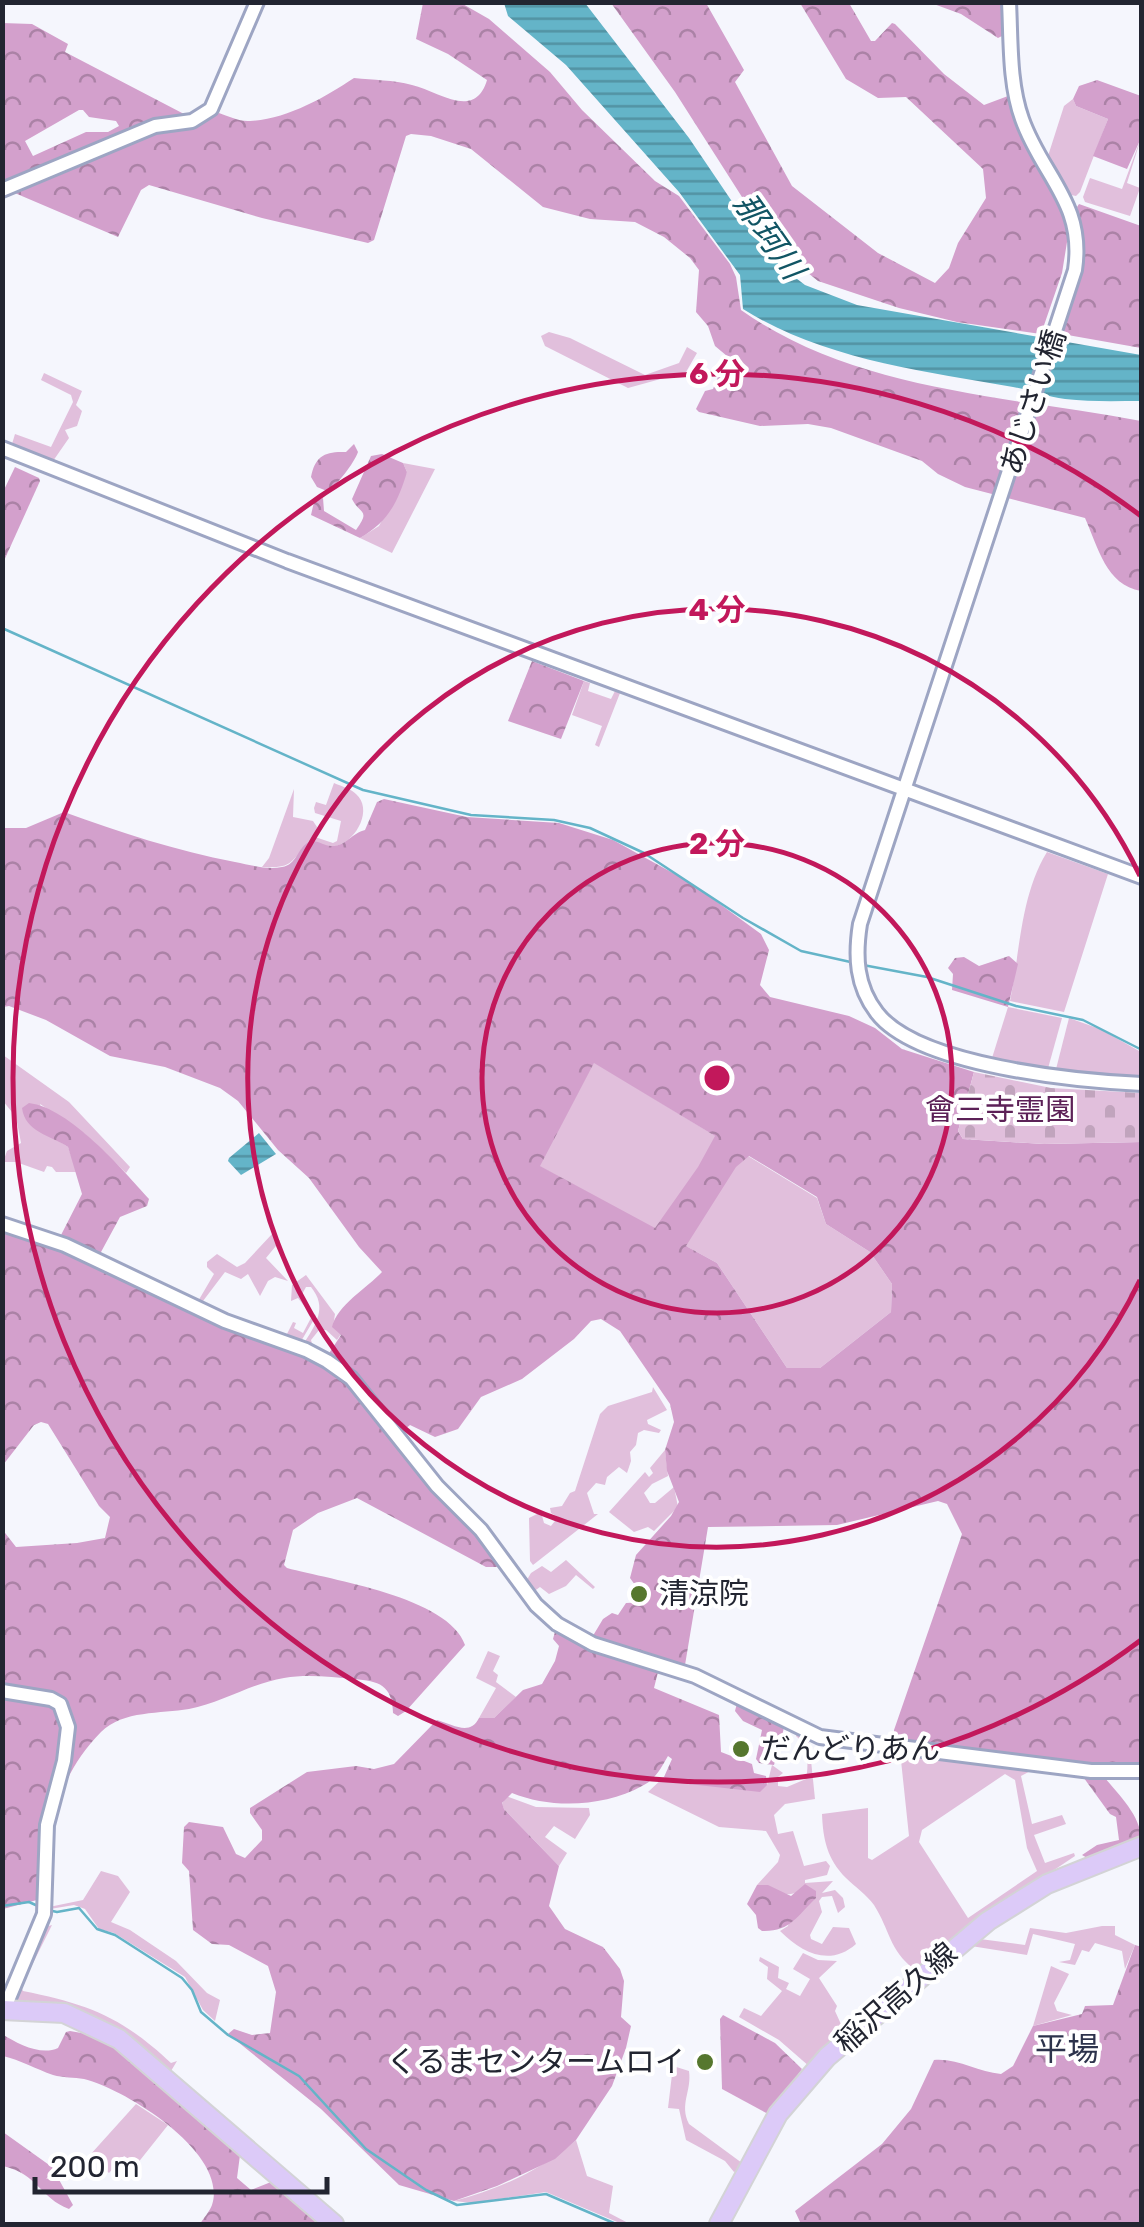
<svg xmlns="http://www.w3.org/2000/svg" width="1144" height="2227" viewBox="0 0 1144 2227" font-family="Rubik,'Noto Sans JP',sans-serif">
<style>
.green{fill:#e1bfdc;fill-rule:evenodd}
.forest{fill:url(#forest-crowns);fill-rule:evenodd}
.cemetery{fill:url(#cemetery-stones)}
.water{fill:url(#water-rules)}
.lines{fill:none;stroke-linecap:round;stroke-linejoin:round}
.stream{stroke:#64b4c8;stroke-width:2.5}
.minor-casing{stroke:#9da5c3;stroke-width:18}
.major-casing{stroke:#d3d3d6;stroke-width:22}
.minor{stroke:#fff;stroke-width:12}
.major{stroke:#dccaf8;stroke-width:18}
.ring{fill:none;stroke:#c2185b;stroke-width:5}
.poi-dot{fill:#56772e;stroke:#fff;stroke-width:4}
.labels{text-anchor:middle;dominant-baseline:central;stroke-width:8;stroke-linejoin:round;paint-order:stroke}
.street-label{font-size:30px;fill:#222531;stroke:#fff}
.park-label{font-size:30px;fill:#5c2157;stroke:#fff}
.poi-label{font-size:30px;fill:#222531;stroke:#fff;text-anchor:start}
.water-label{font-size:32px;font-style:italic;fill:#115564;stroke:#fff}
.neighbourhood-label{font-size:32px;fill:#2d334c;stroke:#fff}
.centre{fill:#c2185b;stroke:#fff;stroke-width:5}
.ring-label{font-size:30px;text-anchor:middle;font-weight:bold;fill:#c2185b;stroke:#fff;stroke-width:8;stroke-linejoin:round;paint-order:stroke}
</style>
<defs>
<pattern id="forest-crowns" width="20" height="18" patternUnits="userSpaceOnUse" patternTransform="scale(2.5)"><rect width="20" height="18" fill="#d3a0cc"/><path d="M2 6a3 3 0 1 1 6 0M12 15a3 3 0 1 1 6 0" fill="none" stroke="#ab82a6"/></pattern>
<pattern id="cemetery-stones" width="16" height="16" patternUnits="userSpaceOnUse" patternTransform="scale(2.5)"><rect width="16" height="16" fill="#e1bfdc"/><path d="M2 7V4a2 2 0 0 1 4 0v3zM10 15v-3a2 2 0 0 1 4 0v3z" fill="#c1a4bd"/></pattern>
<pattern id="water-rules" width="6" height="5" patternUnits="userSpaceOnUse" patternTransform="scale(2.5)"><rect width="6" height="5" fill="#64b4c8"/><path d="M0 2.5h6" fill="none" stroke="#5292a3"/></pattern>
</defs>
<rect width="100%" height="100%" fill="#f5f6fd"/>
<g class="green">
<polygon points="1073,99 1076,106 1108,119 1080,192 1076,196 1071,195 1048,156 1064,106"/>
<polygon points="1141,138 1127,183 1140,188 1130,216 1085,202 1083,197 1090,178 1122,189"/>
<polygon points="549,332 570,338 645,375 679,363 687,347 697,353 686,372 628,388 545,346 541,336"/>
<polygon points="44,373 82,391 76,405 82,411 77,426 65,430 69,438 53,461 12,444 15,434 51,447 73,402 71,395 41,380"/>
<polygon points="403,463 435,469 392,553 360,538 379,526 407,472"/>
<polygon points="584,681 590,683 588,691 611,699 615,691 620,693 599,747 595,745 602,726 572,715"/>
<path d="M334,783C341,786 351,789 356,794C373,809 357,839 339,845C330,849 317,844 308,843C289,864 292,868 262,867L269,858L294,789L293,817L313,821L317,827L315,837L333,843L337,841L341,821L315,813L314,808L316,802L326,805Z"/>
<path d="M1047,852L1108,874L1064,1012L1010,1001C1020,953 1020,896 1047,852Z"/>
<polygon points="1008,1007 1062,1018 1047,1072 992,1058"/>
<polygon points="1069,1018 1100,1029 1141,1052 1141,1078 1055,1073"/>
<polygon points="3,1055 69,1102 130,1167 126,1173 85,1134 40,1104 47,1133 68,1147 77,1172 56,1172 52,1167 47,1166 44,1172 16,1162 3,1162 7,1151 21,1143 16,1117 3,1101"/>
<polygon points="594,1062 817,1198 826,1224 870,1252 892,1284 891,1312 820,1368 787,1368 717,1263 539,1166"/>
<polygon points="273,1233 280,1241 266,1258 288,1281 275,1277 268,1281 260,1296 248,1274 241,1279 225,1272 200,1305 197,1303 214,1274 207,1267 207,1262 217,1254 237,1267 245,1263"/>
<path d="M306,1275L335,1314L333,1327L341,1334L337,1340L326,1330H319L311,1340L313,1347L303,1345C316,1324 328,1308 311,1287H306L301,1296L316,1316L300,1343L285,1338L293,1322L296,1323L294,1328L303,1333L312,1316L298,1298L291,1301L292,1285Z"/>
<polygon points="653,1387 667,1410 647,1420 648,1424 661,1430 659,1433 644,1430 638,1433 636,1445 630,1452 631,1461 627,1473 619,1467 607,1477 605,1485 596,1483 587,1493 594,1514 598,1514 533,1565 530,1561 529,1518 541,1512 544,1523 551,1526 558,1517 551,1513 550,1508 562,1506 570,1493 575,1491 600,1414 608,1406 652,1392"/>
<polygon points="665,1450 668,1476 652,1484 644,1493 650,1503 655,1503 674,1487 678,1507 654,1531 648,1527 634,1532 609,1512 645,1472 649,1477 653,1473 650,1468"/>
<polygon points="566,1560 595,1587 593,1589 576,1575 566,1586 549,1594 540,1587 533,1592 525,1583 531,1573 542,1566 551,1572"/>
<polygon points="488,1651 500,1656 493,1671 498,1675 496,1682 516,1697 494,1718 479,1718 496,1688 476,1678"/>
<path d="M797,1731L809,1741L815,1799L785,1804L774,1815L778,1834L793,1831L804,1866L826,1861L830,1866L827,1875L805,1880V1883L833,1881L822,1893L835,1890L843,1898L845,1907L838,1913L832,1896L822,1897L819,1901L822,1912L810,1935L811,1939L822,1944L833,1927L849,1928L856,1944C830,1967 802,1953 780,1931L788,1926L795,1893C783,1898 772,1885 757,1885L778,1862L780,1855L766,1831L719,1827L648,1792L664,1777L671,1782L767,1785L772,1765L783,1773L778,1777V1786L787,1787L806,1779C809,1764 808,1746 796,1736Z"/>
<path d="M900,1751L1036,1768L1021,1776L1032,1824L1062,1815L1066,1824L1034,1835L1045,1863L1074,1853L1075,1856L972,1925L914,1969C889,1950 890,1930 874,1905C866,1894 855,1887 846,1878C827,1859 823,1839 822,1814L868,1808V1858L872,1860L909,1836ZM1005,1774L1015,1780L1027,1848L1037,1871L968,1918L919,1842L922,1830Z"/>
<polygon points="506,1796 536,1807 589,1808 590,1815 575,1839 554,1826 545,1837 567,1853 559,1866 504,1809 502,1804"/>
<polygon points="101,1871 118,1876 130,1892 111,1922 130,1930 176,1961 207,1993 220,2000 215,2021 203,2010 185,1977 114,1933 99,1929 85,1909 74,1905 50,1909 49,1907 83,1900"/>
<path d="M52,1925L21,1987L23,1991C88,2004 122,2017 171,2063L177,2061L171,2071C151,2061 134,2042 115,2029C85,2008 46,1998 11,2003L45,1927Z"/>
<polygon points="1102,1926 1115,1926 1115,1935 1135,1945 1125,1969 1122,1951 1095,1943 1089,1952 1082,1950 1075,1965 1059,1962 1070,1960 1075,1944 1033,1934 1027,1955 971,1946 980,1939 1025,1945 1030,1928 1066,1933"/>
<polygon points="803,1953 818,1960 837,1961 819,1978 837,2006 835,2011 845,2033 810,2067 779,2040 739,2017 744,2008 761,2016 782,1991 767,1979 768,1967 759,1961 760,1957 779,1967 778,1978 789,1983 786,1989 800,1996 810,1979 793,1969"/>
<polygon points="1051,1966 1069,1974 1054,2003 1057,2011 1072,2015 1033,2026"/>
<path d="M673,2066L689,2071C692,2091 679,2104 689,2124L742,2163L739,2170L734,2172L725,2161L686,2140L679,2109L668,2108Z"/>
<polygon points="136,2104 168,2125 137,2164 124,2156 109,2173 90,2155"/>
<path d="M576,2140L587,2176L613,2186L609,2213L630,2224H622L546,2192L472,2203L454,2201C497,2190 542,2170 576,2140Z"/>
</g>
<g class="forest">
<path d="M423,3H461L489,19L550,72L582,110L655,181L679,196L730,264L736,277L741,310C855,391 1008,396 1141,421V591C1106,585 1098,547 1085,518L965,487L938,474L922,461L831,428L808,424L760,426L699,412L696,409L705,391L713,389L720,372L736,374L739,366L715,346L708,326L696,312L699,270L690,258L664,237L635,222L590,219L543,207L471,149L431,136L411,134L406,136L374,240L368,243L262,218L149,185L141,190L118,237L3,188L2,23L32,24L68,44L65,52L184,114L204,121L219,113C228,116 240,122 250,121C287,119 324,98 354,78C374,80 393,80 412,85C438,91 475,121 487,80L448,54L416,39ZM79,110H83L89,117L116,121L119,126L108,132H86L33,156L25,141Z"/>
<polygon points="611,3 706,3 744,70 735,82 792,186 878,253 935,283 949,268 958,243 986,198 983,169 906,97 878,98 846,79 800,3 849,3 871,41 875,41 892,23 895,24 944,74 984,105 1008,96 1022,138 1065,212 1068,236 1062,273 1041,334 957,322 899,308 818,281 772,244 675,92"/>
<polygon points="931,3 1006,3 1006,34 998,38 961,14"/>
<polygon points="1097,80 1141,96 1141,138 1127,169 1093,156 1108,119 1076,106 1073,99 1079,86"/>
<path d="M1079,204L1141,226V348L1062,334C1078,289 1088,254 1077,207Z"/>
<path d="M354,444L358,452C354,463 337,486 327,491L317,487L311,477C315,456 325,451 346,452Z"/>
<path d="M382,454L403,463L407,472C398,502 388,522 360,538L311,515L314,502L323,498L324,511L356,530C371,509 360,515 352,499L371,456Z"/>
<polygon points="15,467 39,478 40,481 3,563 3,492"/>
<polygon points="532,661 584,681 561,739 508,721"/>
<path d="M384,799L467,817L559,823L613,840L691,883L761,934L769,950L760,985L770,997L849,1016L875,1028L902,1049L974,1072L958,1131L963,1139L1044,1144L1141,1142V1768L1129,1770L901,1742L894,1738V1730L962,1534L947,1504L938,1501L837,1525L708,1527L685,1665L681,1667L591,1639L603,1619L612,1613L618,1615L626,1603L647,1602L650,1590L635,1585L630,1578L636,1555L671,1516L679,1502L667,1471L665,1450L674,1422L670,1404L620,1331L601,1319L591,1321L574,1339L522,1379L481,1397L458,1429L435,1437L410,1425L393,1439L478,1532L500,1565L499,1567H486L357,1498L318,1513L293,1530L284,1565L287,1568C331,1580 449,1597 465,1645L406,1711L398,1716L393,1713C392,1685 379,1681 354,1679C331,1677 307,1674 284,1678C252,1683 222,1703 189,1709C161,1714 123,1710 101,1732C52,1782 52,1830 42,1895L37,1900L3,1909L2,1529L16,1547L77,1543L105,1538L110,1517L99,1506L48,1424L41,1422L34,1425L3,1465V1226L44,1240L60,1237L82,1194L68,1147C50,1135 25,1132 22,1108L29,1103C70,1108 122,1169 149,1199L147,1206L120,1217L101,1252L105,1266L324,1361L341,1335L332,1327C337,1305 367,1288 382,1272L359,1247L309,1178L278,1150L238,1101L220,1088L165,1067L110,1056L46,1020L9,1006L3,1007V828H26L64,812C120,832 176,851 235,862C250,865 267,870 282,867C297,865 297,848 309,842C317,839 324,846 331,846C345,847 352,833 365,830L377,802ZM594,1063L715,1136L698,1167L655,1228L540,1166ZM749,1156L817,1197L826,1224L870,1252L892,1284L891,1312L820,1368H787L717,1263L686,1246L736,1167Z"/>
<polygon points="1009,956 1018,964 1008,1007 952,990 953,974 948,968 955,958 964,957 979,966"/>
<path d="M556,1628L659,1668L654,1688L719,1715L721,1752L752,1764L754,1773L766,1776L767,1785L760,1792L671,1782L664,1777L672,1759L668,1756C661,1768 655,1780 642,1786C604,1807 551,1809 512,1793L502,1803L504,1809L559,1866L549,1906L565,1929L603,1947L620,1969L624,1981L621,2017L631,2026L626,2048L612,2086L576,2140L555,2159L497,2186L454,2201L399,2185L321,2109L228,2034L234,2029L252,2035L270,2033L276,1992L268,1966L229,1945L212,1944L193,1930L189,1871L182,1863L184,1827L189,1822L223,1827L236,1854L245,1858L262,1840V1830L250,1813V1808L307,1772L356,1766L374,1769L394,1764L437,1720C454,1725 470,1736 479,1718H494L523,1690L542,1684L555,1661L559,1646L553,1639Z"/>
<polygon points="738,1699 785,1724 774,1765 759,1763 756,1759 762,1730 743,1721 735,1711"/>
<path d="M1081,1774L1105,1778C1119,1795 1141,1816 1141,1839L1089,1859L1082,1855L1097,1845L1119,1840L1116,1817L1110,1814Z"/>
<path d="M805,1884L816,1891V1898C797,1916 790,1932 762,1931L758,1928L756,1915L747,1904L757,1885H768L791,1896Z"/>
<path d="M1135,1945L1142,1947L1141,2224H801L795,2211L882,2144L911,2109L934,2060C958,2058 978,2072 1001,2074L1013,2066L1033,2026L1082,2014L1085,2006L1113,2005Z"/>
<polygon points="723,2015 775,2043 802,2069 770,2115 722,2089 720,2019"/>
<path d="M70,2031L104,2037L233,2147L240,2155L237,2178L251,2190L271,2182L319,2224H200C203,2219 210,2211 212,2205C229,2153 125,2089 84,2079C74,2077 63,2078 53,2075C36,2069 20,2060 3,2056L2,2034C18,2044 41,2056 58,2048L66,2032Z"/>
<path d="M3,2132L52,2167L73,2205L69,2209C40,2198 38,2174 3,2166Z"/>
</g>
<polygon class="cemetery" points="974,1072 1051,1088 1141,1093 1141,1142 1044,1144 963,1139 958,1131"/>
<g class="water">
<path d="M504,3H585L689,138L754,234L779,265L805,285L857,305L1141,355V401C1116,401 1090,402 1065,399C1047,397 1030,390 1013,387C921,371 822,359 743,309L740,275L679,192L566,65L508,16Z"/>
<polygon points="259,1133 276,1154 241,1175 228,1161 229,1158"/>
</g>
<g class="lines">
<g class="stream">
<polyline points="2,628 363,790 471,815 554,820 590,828 644,853 743,918 801,951 855,963"/>
<polyline points="863,965 927,977 1016,1006 1083,1020 1142,1050"/>
<polyline points="2,1906 29,1902 40,1907"/>
<polyline points="48,1910 57,1912 79,1908 97,1929 115,1935 182,1978 192,1990 201,2012 228,2035 299,2076 366,2149 426,2190 457,2205 546,2194 616,2224"/>
</g>
<defs>
<g id="minor">
<path d="M1009,2C1011,40 1009,83 1022,119C1042,176 1085,203 1075,270L860,924C855,956 856,986 877,1013C918,1066 1077,1081 1142,1084"/>
<polyline points="2,190 155,126 192,121 211,109 257,2"/>
<polyline points="2,448 287,561 1142,877"/>
<polyline points="2,1224 65,1245 225,1321 306,1350 327,1361 351,1378 437,1486 481,1530 536,1605 557,1624 593,1644 695,1676 820,1737 1091,1771 1142,1771"/>
<polyline points="2,1691 51,1699 60,1704 68,1727 64,1761 47,1825 44,1914 4,2010"/>
</g>
<g id="major">
<polyline points="2,2010 64,2013 119,2039 334,2224"/>
<polyline points="719,2224 778,2114 827,2057 988,1921 1047,1884 1142,1846"/>
</g>
</defs>
<use href="#minor" class="minor-casing"/>
<use href="#major" class="major-casing"/>
<use href="#minor" class="minor"/>
<use href="#major" class="major"/>
</g>
<g class="ring">
<circle cx="717" cy="1078" r="235"/>
<path d="M1140 1280A469 469 0 1 1 1140 876"/>
<path d="M1141 1640A704 704 0 1 1 1141 516"/>
</g>
<g class="poi-dot">
<circle cx="639" cy="1594" r="10"/>
<circle cx="741" cy="1749" r="10"/>
<circle cx="705" cy="2062" r="10"/>
</g>
<g class="labels">
<g class="street-label">
<text transform="translate(1033 402) rotate(-72)">あじさい橋</text>
<text transform="translate(896 1998) rotate(-41)">稲沢高久線</text>
</g>
<g class="park-label">
<text x="1000" y="1110">會三寺霊園</text>
</g>
<g class="poi-label">
<text x="659" y="1594">清涼院</text>
<text x="761" y="1749">だんどりあん</text>
<text x="685" y="2062" text-anchor="end">くるまセンタームロイ</text>
</g>
<g class="water-label">
<text transform="translate(769 236) rotate(55)">那珂川</text>
</g>
<g class="neighbourhood-label">
<text x="1067" y="2049">平場</text>
</g>
</g>
<circle cx="717" cy="1078" r="15" class="centre"/>
<g class="ring-label">
<text x="717" y="384">6 分</text>
<text x="717" y="620">4 分</text>
<text x="717" y="854">2 分</text>
</g>
<rect width="1144" height="2227" fill="none" stroke="#222531" stroke-width="10"/>
<path d="M35 2177v15h292v-15" fill="none" stroke="#222531" stroke-width="5"/>
<text x="50" y="2177" font-size="30" fill="#222531" stroke="#ffffff" stroke-width="8" paint-order="stroke">200 m</text>
</svg>
